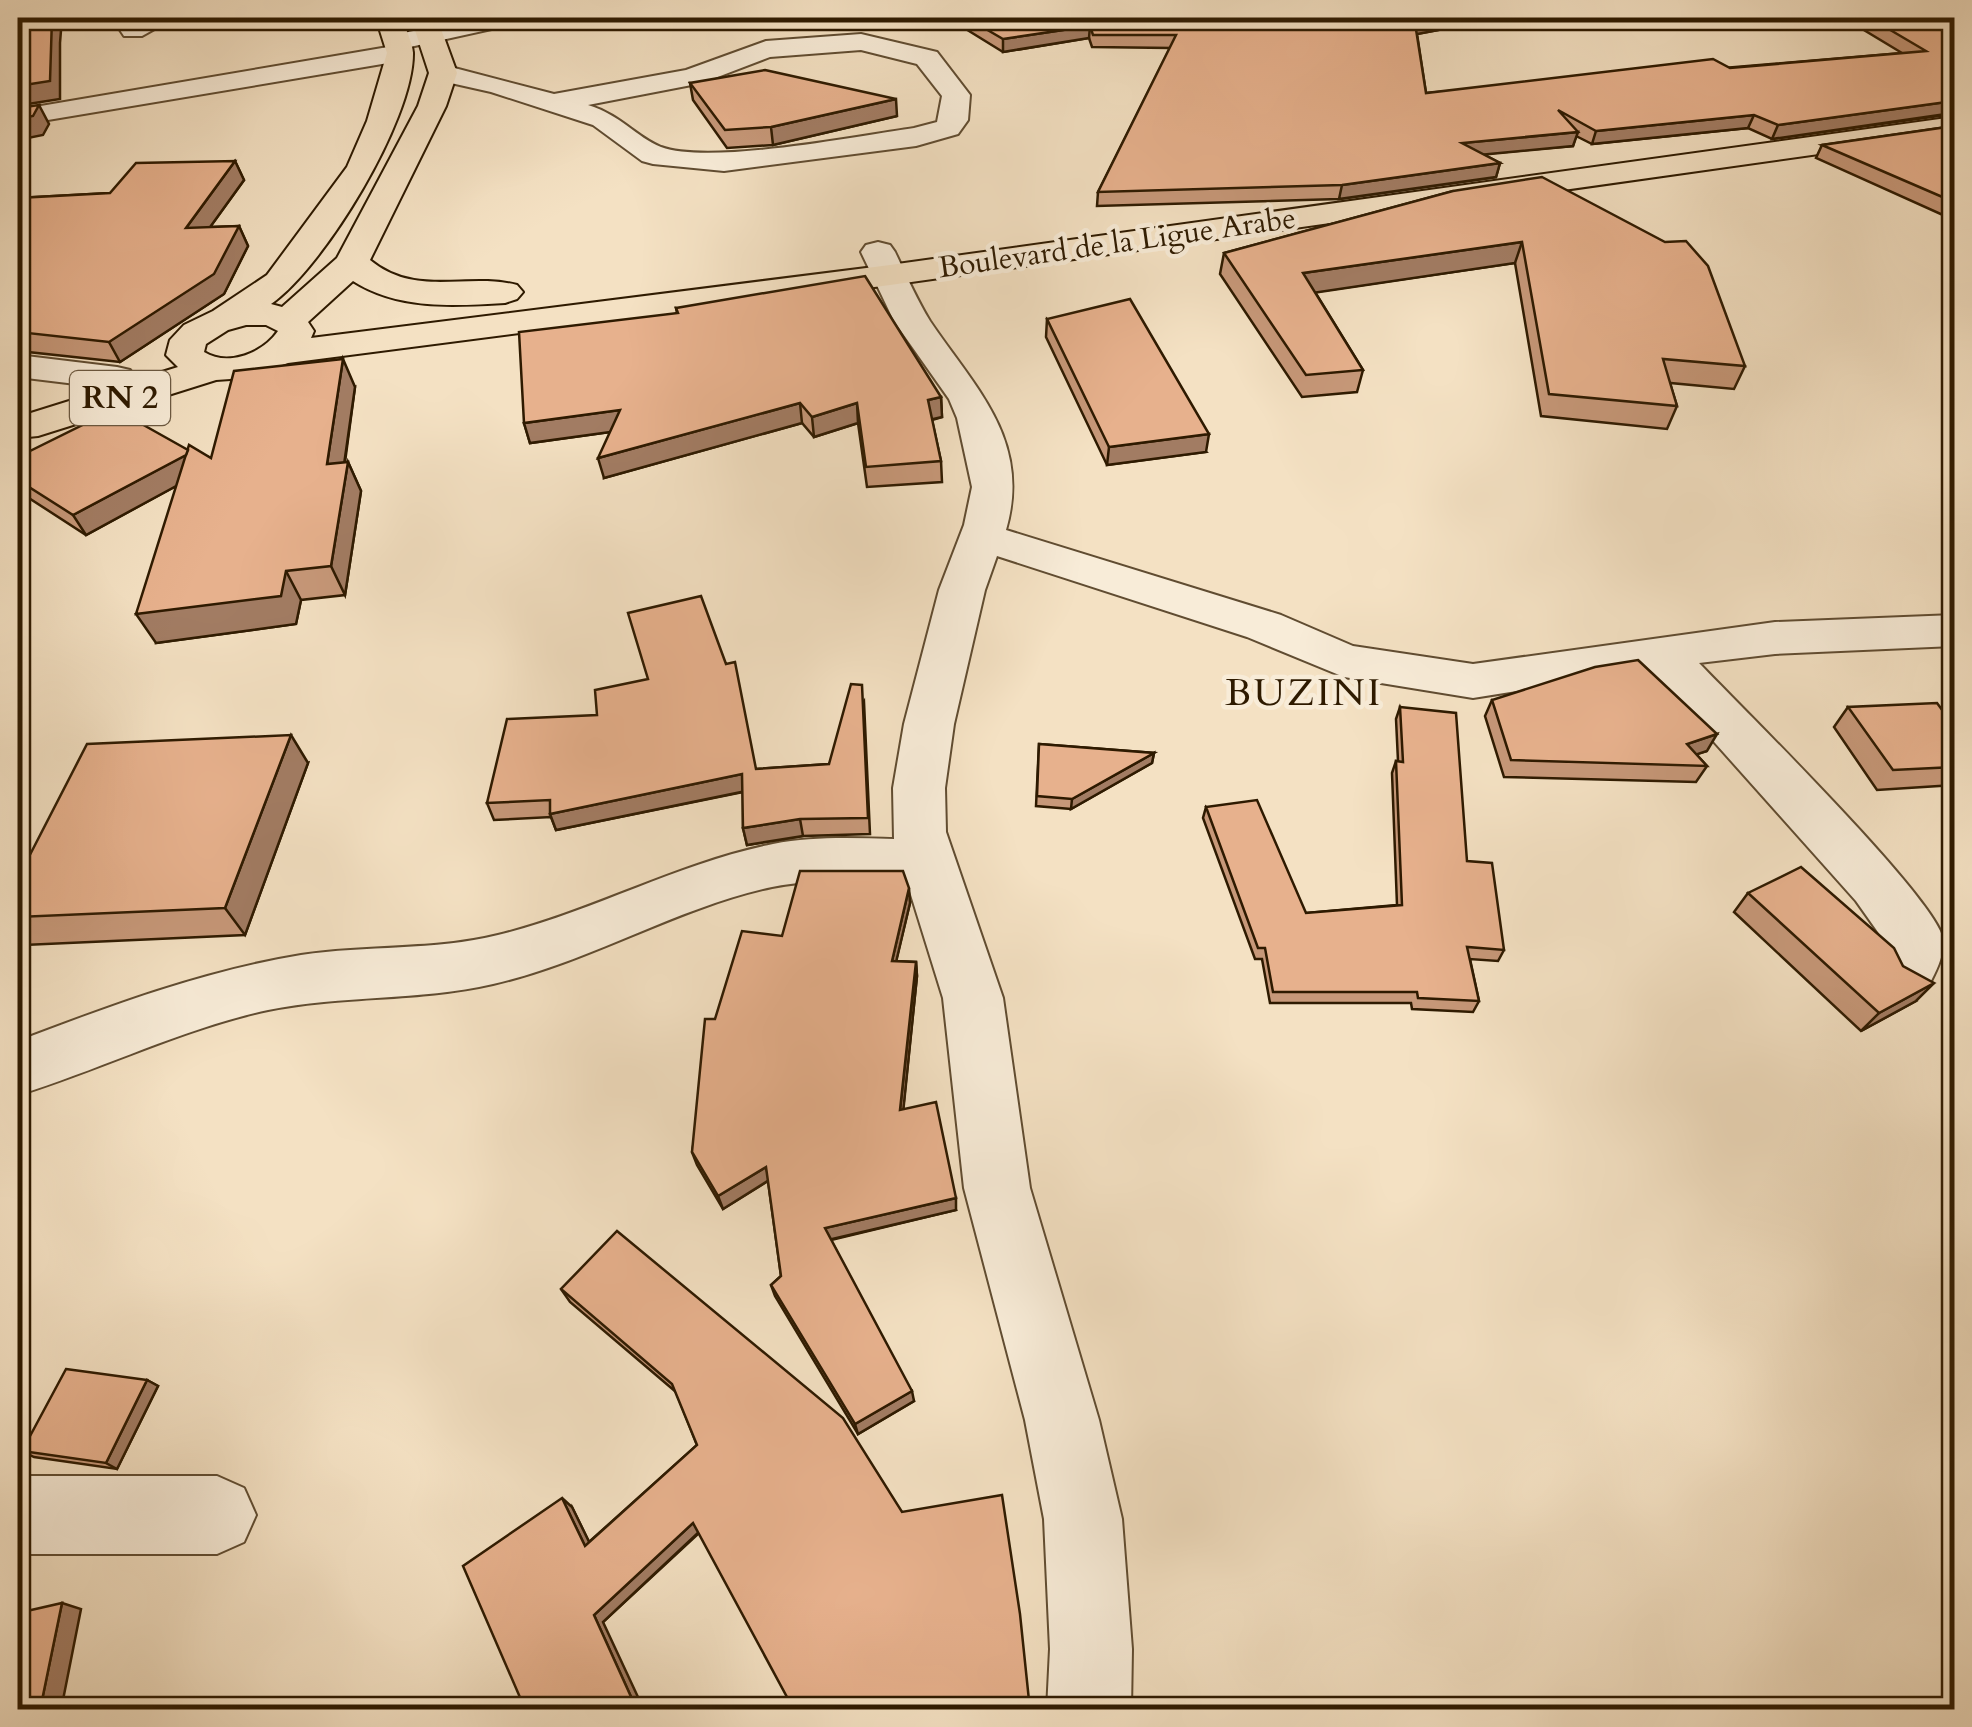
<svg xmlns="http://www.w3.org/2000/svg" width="1972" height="1727" viewBox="0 0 1972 1727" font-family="Cardo,serif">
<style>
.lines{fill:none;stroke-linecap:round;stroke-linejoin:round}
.minor-casing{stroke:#604c31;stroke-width:4}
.major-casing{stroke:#2e1a00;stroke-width:4}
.minor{fill:#f8ecd8;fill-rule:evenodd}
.major{fill:#f4e1c3;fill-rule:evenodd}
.wall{fill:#c79879;stroke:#2e1a00;stroke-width:2.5}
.shaded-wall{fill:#a27c63;stroke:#2e1a00;stroke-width:2.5}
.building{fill:#e7b18d;stroke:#2e1a00;stroke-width:2.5}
.labels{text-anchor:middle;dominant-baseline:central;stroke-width:9;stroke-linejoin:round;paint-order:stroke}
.far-street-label{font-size:30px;fill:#2e1a00;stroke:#f8ecd8}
.shield{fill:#f8ecd8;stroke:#6b5941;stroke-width:2.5}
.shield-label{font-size:32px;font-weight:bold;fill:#2e1a00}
.neighbourhood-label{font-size:38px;letter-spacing:2.5px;fill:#2e1a00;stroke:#f8ecd8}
</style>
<rect width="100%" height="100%" fill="#f4e1c3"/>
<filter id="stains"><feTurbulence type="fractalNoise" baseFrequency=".002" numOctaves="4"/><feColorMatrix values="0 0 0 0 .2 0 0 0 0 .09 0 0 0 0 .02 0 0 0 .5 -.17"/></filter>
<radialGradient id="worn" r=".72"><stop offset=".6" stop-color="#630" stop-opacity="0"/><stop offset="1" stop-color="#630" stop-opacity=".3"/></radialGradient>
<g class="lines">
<defs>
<g id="minor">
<polygon points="140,18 174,18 142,36 124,36 120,30"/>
<polygon points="476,18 523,18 519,23 410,47 413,53 410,59 400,61 18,125 18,111 23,109 388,47 385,42 389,36"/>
<path d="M861,34L937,52L970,95L968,120L958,134L916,146L724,171L653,164L642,161L593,125L491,92L433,79L429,73L443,65L554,94L686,70L766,41ZM861,50L917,64L942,96L937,122L914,128C857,136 710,165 661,147C636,137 621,115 588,105L702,83L770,57Z"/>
<path d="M878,242L890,245L895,252C906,275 917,300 930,321C975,388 1032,440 1006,530L1281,615L1353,646L1473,664L1775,622L1954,615V646L1775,654L1699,663C1739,705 1937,899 1943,939C1945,954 1936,971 1930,983L1909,990L1888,983L1880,966L1885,942L1856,901L1650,670L1473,698L1344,677L1247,637L997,556L985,590L954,724L945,788L946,832L1003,998L1030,1188L1099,1420L1122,1519L1132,1649L1131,1710H1047L1050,1649L1044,1519L1025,1420L964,1188L943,998L907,882C863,881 816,878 772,887C675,908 590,962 493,984C419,1001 342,995 268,1010C181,1029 102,1069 18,1095V1041C110,1006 203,971 301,955C367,945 434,951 498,935C592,912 678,863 773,844C813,836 854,838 894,839L893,788L904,724L939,590L964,525L972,487L957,418L949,399L894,321L861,252L866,245Z"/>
<polygon points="18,355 117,367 130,370 136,378 130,386 117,389 18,377"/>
<polygon points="18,1476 217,1476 244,1488 256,1515 244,1542 217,1554 18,1554"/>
</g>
<path id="major" d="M376,18H402C405,28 413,43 413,54C413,121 324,267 271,304L282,307L337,258L418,106L429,73L411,18H437L457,73L446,106L370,260C416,298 466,272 517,285L523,292L517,299L505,303C453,306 399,310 353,281L308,322L314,331L311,338L890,265L1954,117V135L890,285L288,363L245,378L216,380L38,436L18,438V417L178,367L166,355L170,340L184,325L213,311L267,275L347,167L367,121L387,53ZM246,325H266L278,331C263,353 228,367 204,352L206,344L228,330Z"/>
</defs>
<use href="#minor" class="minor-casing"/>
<use href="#major" class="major-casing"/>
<use href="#minor" class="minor"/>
<use href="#major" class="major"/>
</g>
<g class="wall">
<polygon points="948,18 1502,18 1417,34 1426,93 1902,53 1859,27 1864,18 1954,18 1954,114 1772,139 1748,128 1592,144 1576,136 1573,146 1483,154 1500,163 1496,177 1339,199 1097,206 1098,192 1170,48 1092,47 1089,38 1003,52"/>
<polygon points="690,83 897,116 773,145 727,148 693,100"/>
<polygon points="1954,126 1954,220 1816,158 1822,145"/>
<polygon points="235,161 244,180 210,227 239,226 248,246 224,294 120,362 18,351 18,353 18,198 110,193"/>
<polygon points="1453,191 1745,366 1734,389 1670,383 1677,406 1667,429 1541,416 1515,263 1315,292 1363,370 1357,392 1302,397 1220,274 1224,253"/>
<polygon points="676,308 941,397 942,417 932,420 941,461 942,482 867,487 858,423 814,437 802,423 604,478 610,432 530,443 524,423 677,313"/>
<polygon points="1047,319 1206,452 1107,465 1046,337"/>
<polygon points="355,387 345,462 348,462 361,491 345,595 301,600 296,624 156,643 176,486 86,535 18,491 18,457 188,450 211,458"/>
<polygon points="1492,700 1707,751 1696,754 1707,766 1696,782 1504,777 1485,716"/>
<polygon points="864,702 870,834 803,836 747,845 743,828 743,792 556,830 551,817 494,820 487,803 756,769 829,764"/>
<polygon points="1400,707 1467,861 1504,950 1498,961 1470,959 1479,1001 1473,1012 1412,1009 1411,1003 1270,1003 1262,959 1255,959 1203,818 1206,807 1306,913 1397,905 1392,773 1396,761 1398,761 1396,719"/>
<polygon points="1848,707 1954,767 1954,785 1877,790 1834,727"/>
<polygon points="1039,744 1154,753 1152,763 1071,809 1036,806"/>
<polygon points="308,763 245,935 24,945 18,939 18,878"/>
<polygon points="1748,893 1916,1001 1861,1031 1734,912"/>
<polygon points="910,903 896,961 916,962 917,976 903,1110 956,1210 831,1240 914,1401 858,1434 775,1296 771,1285 781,1276 768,1181 723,1209 697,1165 692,1152 715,1019 782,936"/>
<polygon points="561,1289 902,1512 1020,1614 699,1533 603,1622 522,1702 572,1507 589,1542 697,1445 676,1392 570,1302"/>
<polygon points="147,1380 158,1386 117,1469 34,1457 22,1451"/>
</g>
<g class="shaded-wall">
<polygon points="52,18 62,18 60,43 60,99 22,105 18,109 18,86 51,26"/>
<polygon points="1443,18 1502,18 1412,35 1415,23"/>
<polygon points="1090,26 1089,38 1003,52 1003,39"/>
<polygon points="896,99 897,116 773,145 771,127"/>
<polygon points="1954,101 1953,113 1772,139 1778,125"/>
<polygon points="39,105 49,124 43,135 18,140 18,119"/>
<polygon points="1754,115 1748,128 1592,144 1596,131"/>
<polygon points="1578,132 1573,146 1458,157 1462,143"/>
<polygon points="235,161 244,180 195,248 186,228"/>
<polygon points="1500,163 1496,177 1339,199 1342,185"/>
<polygon points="239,226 248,246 224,294 120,362 109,342"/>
<polygon points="1522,242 1515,263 1299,295 1303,273"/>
<polygon points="343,359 355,387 340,493 327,464"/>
<polygon points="941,397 942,417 929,420 928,400"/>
<polygon points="800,403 802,423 604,478 598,458"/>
<polygon points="857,403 858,423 814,437 812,417"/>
<polygon points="620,410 625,430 530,443 524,423"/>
<polygon points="1209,434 1206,452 1107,465 1109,447"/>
<polygon points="191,452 202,472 86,535 73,515"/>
<polygon points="348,462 361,491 345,595 331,566"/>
<polygon points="286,571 301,600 296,624 156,643 136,614"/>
<polygon points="1717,734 1707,751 1677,761 1687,744"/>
<polygon points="291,735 308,763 245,935 225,908"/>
<polygon points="1154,753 1152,763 1071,809 1072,799"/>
<polygon points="742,774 746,791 556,830 550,814"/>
<polygon points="800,819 803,836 747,845 743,828"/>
<polygon points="909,888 910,903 893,975 892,961"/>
<polygon points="916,962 917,976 902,1123 900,1110"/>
<polygon points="1934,983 1916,1001 1861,1031 1879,1013"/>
<polygon points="766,1167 769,1180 723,1209 718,1196"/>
<polygon points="956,1198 956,1210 828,1240 825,1228"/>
<polygon points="147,1380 158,1386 117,1469 106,1463"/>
<polygon points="912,1391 914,1401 858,1434 855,1424"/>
<polygon points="562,1498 572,1507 595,1554 585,1546"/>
<polygon points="693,1523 700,1531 603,1622 644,1710 637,1710 594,1615"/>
<polygon points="62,1603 81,1609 61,1710 40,1710"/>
</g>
<g class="building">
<polygon points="18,18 52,18 50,81 18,86"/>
<polygon points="967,18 1443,18 1415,23 1426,93 1713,59 1730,68 1926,51 1870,18 1954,18 1954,101 1778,125 1754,115 1596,131 1558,110 1578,132 1462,143 1500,163 1342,185 1098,192 1176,35 1093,35 1090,26 1003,39"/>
<polygon points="765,70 896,99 771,127 725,130 690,83"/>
<polygon points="39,105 33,116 18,119 18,108"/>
<polygon points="1954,126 1954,202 1822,145"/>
<polygon points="235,161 186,228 239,226 214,274 109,342 18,332 18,198 110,193 136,163"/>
<polygon points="1542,177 1665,242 1686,241 1708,266 1745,366 1663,359 1677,406 1549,394 1522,242 1303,273 1363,370 1306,375 1224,253 1453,191"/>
<polygon points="865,276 941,397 928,400 941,461 866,467 857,403 812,417 800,403 598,458 620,410 524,423 519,332 678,313 676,308"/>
<polygon points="1130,299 1209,434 1109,447 1047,319"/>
<polygon points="343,359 327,464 348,462 331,566 286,571 281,596 136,614 189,445 211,458 234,371"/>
<polygon points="115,409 188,450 186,455 73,515 18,480 18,457"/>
<polygon points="701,596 726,664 735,662 756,769 829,764 851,684 862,685 868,818 800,819 743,828 742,774 550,814 550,800 487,803 507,719 597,715 595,690 648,679 628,613"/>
<polygon points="1638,660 1717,734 1687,744 1707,766 1511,760 1492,700 1595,667"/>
<polygon points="1937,703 1954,726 1954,767 1893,770 1848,707"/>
<polygon points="1400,707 1456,713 1467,861 1492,863 1504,950 1467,947 1479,1001 1418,998 1417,992 1273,992 1265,948 1258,948 1206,807 1257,800 1306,913 1402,905 1396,761 1403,762"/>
<polygon points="291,735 225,908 18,917 18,878 87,744"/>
<polygon points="1039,744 1154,753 1072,799 1037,796"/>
<polygon points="1801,867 1894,948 1903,966 1934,983 1879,1013 1748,893"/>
<polygon points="800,871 903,871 909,888 892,961 916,962 900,1110 936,1102 956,1198 825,1228 912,1391 855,1424 771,1285 781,1276 766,1167 718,1196 692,1152 705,1019 715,1019 742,931 782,936"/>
<polygon points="617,1231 843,1418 902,1512 1002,1495 1020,1614 1030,1710 794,1710 693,1523 594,1615 637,1710 509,1710 522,1702 463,1566 562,1498 585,1546 697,1445 672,1384 561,1289"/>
<polygon points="66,1369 147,1380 106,1463 22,1451"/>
<polygon points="62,1603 40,1710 18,1710 18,1613"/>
</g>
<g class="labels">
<g class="far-street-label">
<text transform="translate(1117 243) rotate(-8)">Boulevard de la Ligue Arabe</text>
</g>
<rect class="shield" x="70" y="371" width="100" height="54" rx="8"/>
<g class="shield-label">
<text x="120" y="398">RN 2</text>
</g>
<g class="neighbourhood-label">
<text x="1304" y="693">BUZINI</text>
</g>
</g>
<rect width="1972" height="1727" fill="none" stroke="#f4e1c3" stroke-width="60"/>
<rect x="20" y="20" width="1932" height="1687" fill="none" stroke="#2e1a00" stroke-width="5"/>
<rect x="30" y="30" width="1912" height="1667" fill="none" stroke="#2e1a00" stroke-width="2.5"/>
<rect width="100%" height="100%" filter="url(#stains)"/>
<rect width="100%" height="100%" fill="url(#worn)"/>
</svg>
